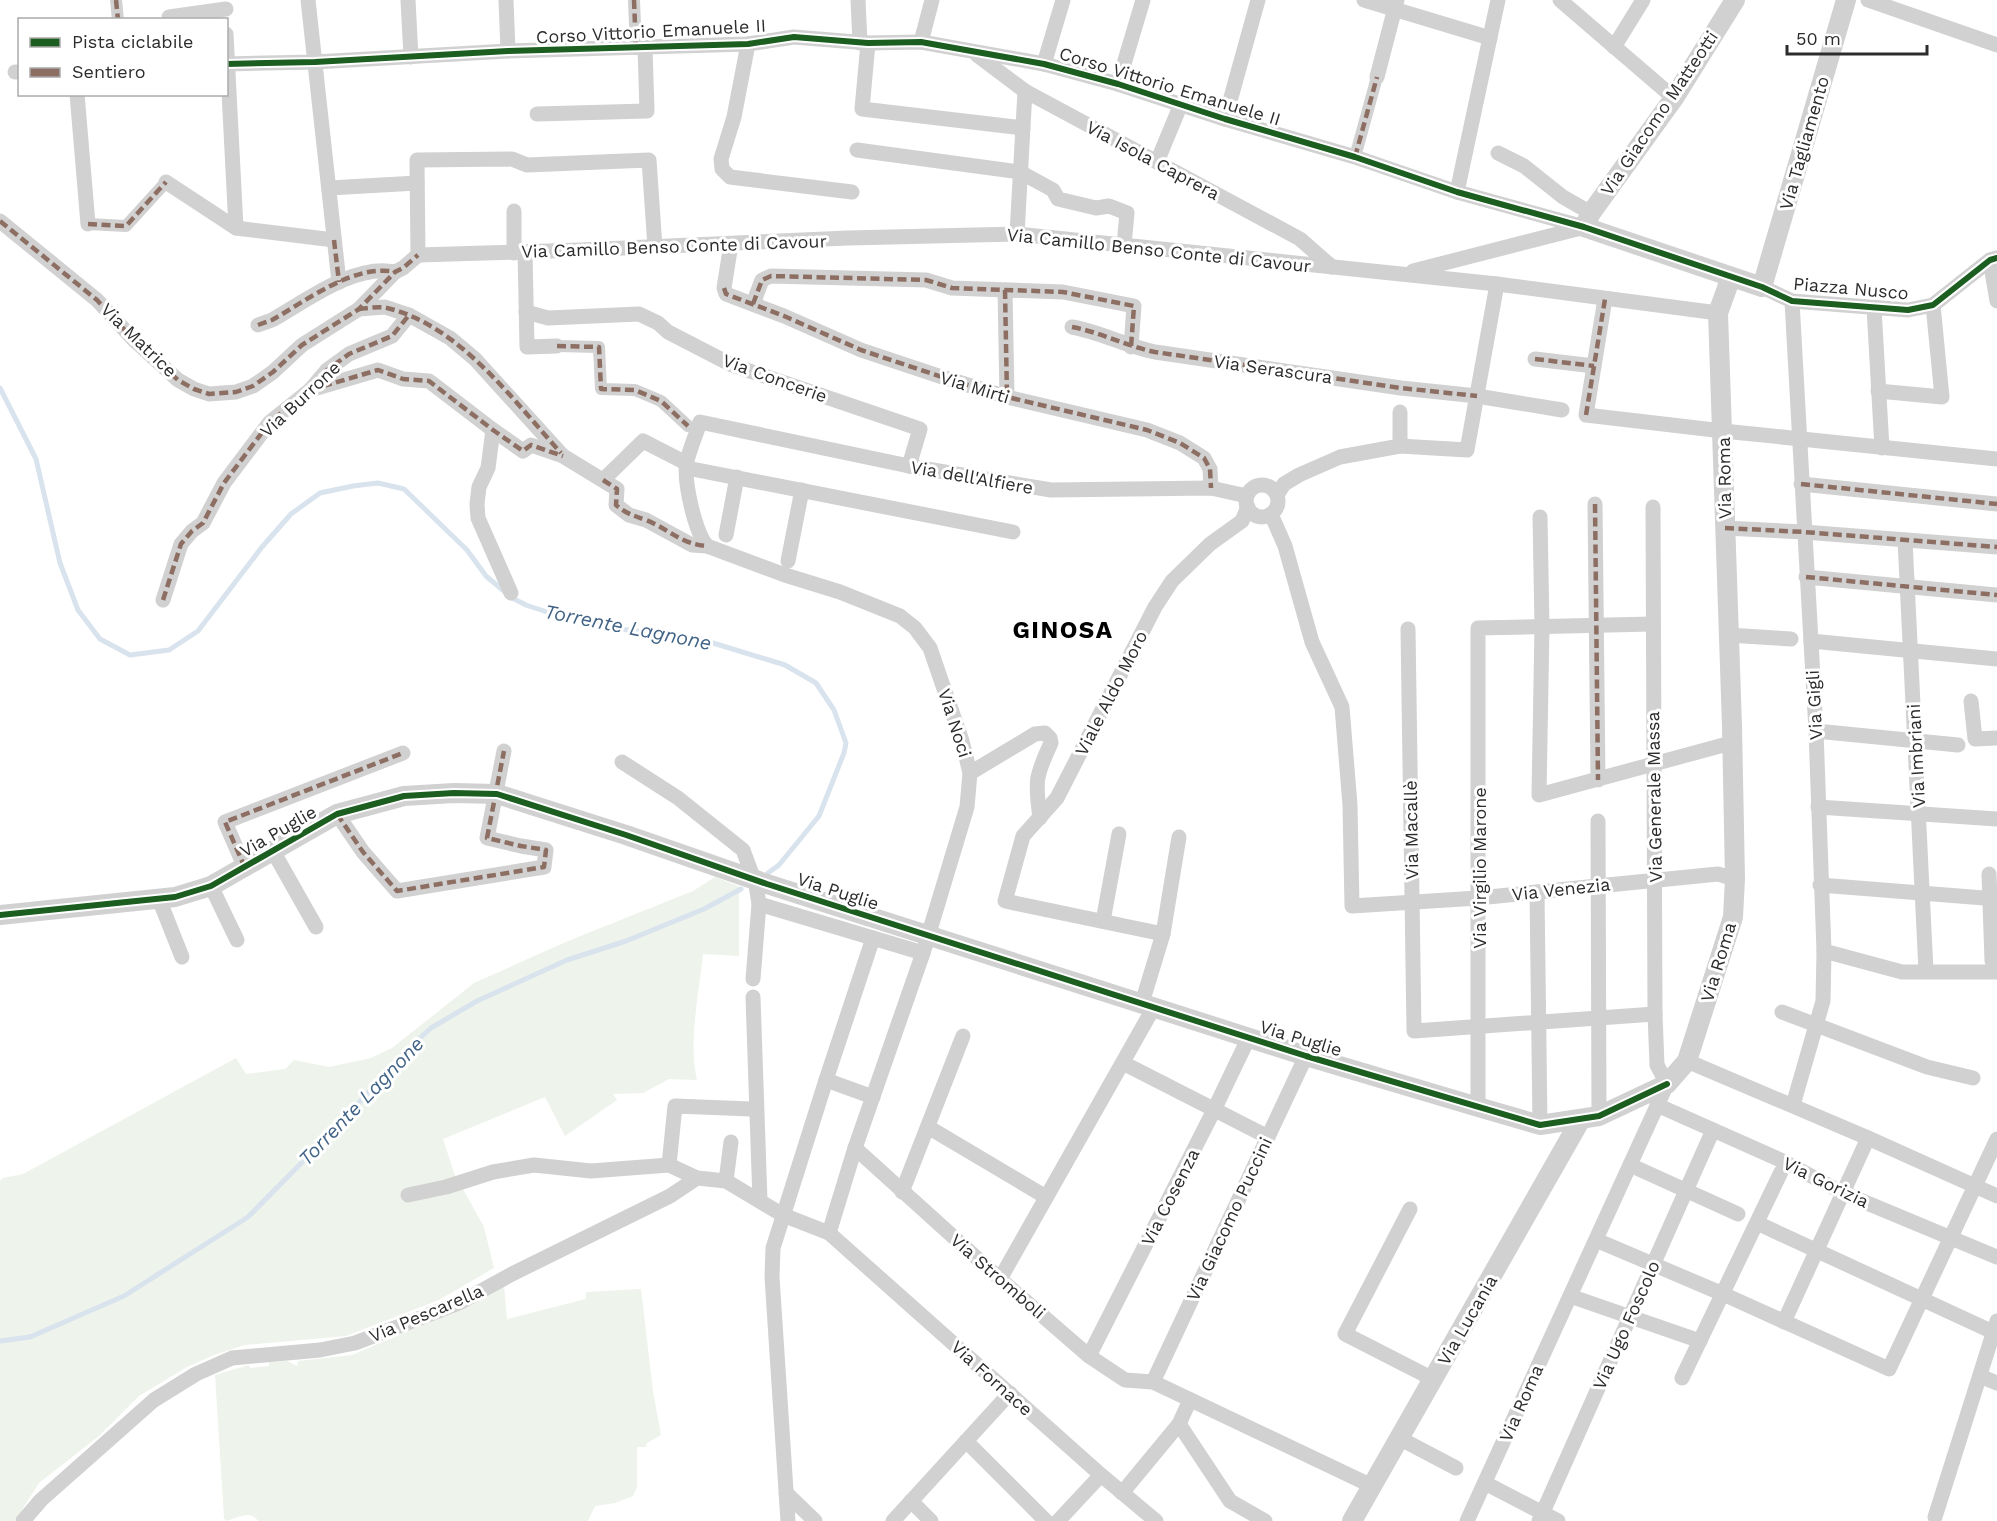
<svg xmlns="http://www.w3.org/2000/svg" width="1997" height="1521" viewBox="0 0 1997 1521" font-family="'Work Sans',sans-serif">
<style>
.green{fill:#eef3eb}
.lines{fill:none;stroke-linecap:round;stroke-linejoin:round}
.stream{stroke:#d8e3ee;stroke-width:5}
.pedestrian{stroke:#d1d1d1;stroke-width:12}
.minor{stroke:#d1d1d1;stroke-width:15}
.tertiary{stroke:#d1d1d1;stroke-width:20}
.quiet{stroke:#8d6e63;stroke-width:4.5;stroke-dasharray:9 4.5;stroke-linecap:butt}
.cycleway-casing{stroke:#fff;stroke-width:10}
.cycleway{stroke:#1b5e20;stroke-width:6}
.labels{text-anchor:middle;dominant-baseline:central;stroke-width:6;stroke-linejoin:round;paint-order:stroke}
.street-label{font-size:18px;fill:#2c2c2c;stroke:#fff}
.water-label{font-size:20px;font-style:italic;fill:#416386;stroke:#fff}
.district-label{font-size:24px;font-weight:bold;letter-spacing:1.5px;fill:#000;stroke:#fff}
</style>
<rect width="100%" height="100%" fill="#fff"/>
<g class="green">
<path d="M715,877L743,888L739,894V956L703,954C699,994 688,1042 697,1080L669,1079L643,1093L613,1094L617,1100L565,1136L545,1097L443,1139L454,1173L484,1227L494,1268L439,1300L346,1336L245,1345L214,1355L187,1367L139,1396L99,1436L39,1483L15,1521H0V1181L3,1178L23,1174L236,1058L246,1074L285,1069L294,1060L329,1067L371,1058L392,1048L474,983L568,941L693,891Z"/>
<path d="M504,1286L507,1319L586,1299V1292L641,1289L653,1391L661,1435L647,1443L646,1447H637V1487L633,1496L615,1503L595,1506L588,1521H258C250,1509 238,1518 226,1521L224,1518L215,1375L249,1365L250,1368L269,1366V1362L287,1361L297,1366L298,1361L352,1355L456,1311L491,1294Z"/>
</g>
<g class="lines">
<g class="stream">
<polyline points="0,388 36,459 60,563 78,610 100,639 130,655 169,650 198,631 262,547 291,514 320,493 353,486 378,483 404,489 467,550 486,576 512,598 526,605 559,616 620,629 700,639 785,665 816,683 834,710 846,743 844,753 819,816 779,865 768,873"/>
<polyline points="0,1341 30,1337 124,1296 248,1217 334,1130 409,1048 431,1028 477,1001 567,960 626,941 704,909 741,889"/>
</g>
<g class="pedestrian">
<polyline points="116,0 118,20"/>
<polyline points="634,0 636,49"/>
<polyline points="1355,157 1377,77"/>
<polyline points="88,224 126,226 166,182"/>
<polyline points="557,346 599,347 601,389 635,390 661,401 688,426"/>
</g>
<g class="minor">
<polyline points="308,0 339,282"/>
<polyline points="408,0 411,57"/>
<polyline points="506,0 508,51"/>
<polyline points="858,0 860,43"/>
<polyline points="1364,0 1490,38"/>
<polyline points="1560,0 1674,98"/>
<polyline points="1868,0 1997,45"/>
<polyline points="169,17 226,9"/>
<polyline points="226,34 236,228"/>
<polyline points="921,42 932,0"/>
<polyline points="868,43 862,109 1023,128"/>
<polyline points="748,44 734,117 721,159 722,169 730,177 852,192"/>
<polyline points="1614,47 1643,0"/>
<polyline points="977,55 1025,91 1300,239 1332,267"/>
<polyline points="226,64 315,62 508,51 748,44 794,37 868,43 921,42 1044,64 1118,84 1225,119 1355,157 1457,192 1584,227"/>
<polyline points="1044,64 1063,0"/>
<polyline points="15,72 20,72"/>
<polyline points="1377,77 1397,0"/>
<polyline points="1118,84 1143,0"/>
<polyline points="77,94 88,224"/>
<polyline points="537,114 647,111 645,48"/>
<polyline points="1225,119 1258,0"/>
<polyline points="857,150 1020,172 1053,190 1058,199 1096,208 1109,206 1127,213 1124,245"/>
<polyline points="1498,153 1524,166 1563,197 1591,213"/>
<polyline points="1157,162 1181,104"/>
<polyline points="166,182 236,228 334,240"/>
<polyline points="329,188 417,183"/>
<polyline points="1457,192 1498,0"/>
<polyline points="0,221 97,300 133,339 178,380 194,389 209,394 236,392 253,386 273,372 302,345 359,309 395,272 403,268 418,255"/>
<polyline points="1017,234 1025,91"/>
<polyline points="731,244 724,288 726,294 784,316 861,350 945,378 1007,397 1147,430 1180,443 1204,458 1210,469 1211,488"/>
<polyline points="525,252 527,347 557,346"/>
<polyline points="514,253 514,211"/>
<polyline points="418,255 580,250 848,238 1017,234 1497,284 1718,313"/>
<polyline points="418,255 417,160 512,159 527,165 649,160 655,247"/>
<polyline points="1990,260 1997,301"/>
<polyline points="1413,271 1581,228"/>
<polyline points="1762,287 1792,301 1908,310 1933,305 1990,260 1997,258"/>
<polyline points="1005,290 1007,397"/>
<polyline points="1605,299 1586,415 1723,431 1997,459"/>
<polyline points="1792,301 1816,731 1824,951 1823,1001 1793,1105"/>
<polyline points="753,304 762,280 771,276 926,280 952,288 1063,292 1134,306 1131,347"/>
<polyline points="1874,308 1882,448"/>
<polyline points="359,309 385,307 409,315 450,338 475,359 563,456 617,489 616,505 629,515 646,520 692,545 707,546 785,575 840,592 900,616 915,628 930,648 962,741 970,773 967,807 923,953 855,1148 829,1233"/>
<polyline points="526,312 548,318 639,314 658,323 668,332 732,365 920,429 909,466"/>
<path d="M258,325L272,320C306,301 355,263 395,272"/>
<path d="M1072,327C1100,332 1126,346 1155,352L1401,388L1477,396L1562,410"/>
<polyline points="1535,359 1594,366"/>
<polyline points="310,390 378,370 403,379 429,381 493,430 523,451 531,445 560,455"/>
<polyline points="1878,391 1942,397 1933,305"/>
<polyline points="493,430 488,468 479,487 477,504 478,518 511,593"/>
<polyline points="1400,446 1400,412"/>
<polyline points="687,468 1013,532"/>
<polyline points="603,480 643,441 686,463"/>
<polyline points="1801,484 1997,504"/>
<circle cx="1262" cy="501" r="16"/>
<polyline points="1277,495 1284,484 1299,475 1340,457 1400,446 1467,450 1497,284"/>
<polyline points="1595,504 1598,780"/>
<polyline points="1271,514 1285,546 1312,642 1342,707 1350,805 1352,906 1478,898 1718,874 1735,879"/>
<polyline points="1540,517 1542,627 1539,795 1731,743"/>
<polyline points="1725,528 1804,532 1997,547"/>
<polyline points="726,535 737,477"/>
<polyline points="1905,540 1926,971"/>
<path d="M707,546C695,532 683,480 687,461C690,448 696,435 700,422L909,466L1051,490L1211,488L1247,496"/>
<polyline points="788,561 802,490"/>
<polyline points="1806,577 1997,595"/>
<polyline points="163,600 181,544 192,531 203,523 224,483 270,422 310,390 327,370 349,354 392,336 409,315"/>
<polyline points="1408,629 1414,1031 1655,1014"/>
<polyline points="1728,635 1791,639"/>
<polyline points="1811,641 1997,659"/>
<polyline points="1971,701 1975,739 1997,738"/>
<polyline points="1816,731 1958,745"/>
<polyline points="622,762 678,798 743,850 756,885 759,904 753,979"/>
<path d="M970,773L1035,734L1045,733L1050,738L1051,743C1035,777 1035,782 1040,818"/>
<polyline points="1818,807 1997,819"/>
<polyline points="337,814 363,852 397,891 544,867 546,850 521,846 487,838 504,751"/>
<polyline points="1598,821 1599,1116"/>
<polyline points="273,851 316,927"/>
<polyline points="245,868 225,822 403,753"/>
<polyline points="1989,874 1992,961"/>
<polyline points="1820,885 1997,899"/>
<polyline points="211,886 237,940"/>
<polyline points="1537,892 1540,1125"/>
<polyline points="159,899 182,957"/>
<polyline points="759,904 923,953"/>
<polyline points="1103,921 1119,834"/>
<polyline points="1163,934 1005,901 1023,836 1057,798 1155,607 1172,581 1210,544 1242,521 1248,507"/>
<polyline points="1824,951 1902,972 1997,972"/>
<polyline points="753,997 760,1201"/>
<polyline points="1142,1003 1163,934 1179,837"/>
<polyline points="1782,1012 1927,1067 1973,1078"/>
<polyline points="1687,1061 1868,1138 1997,1196"/>
<polyline points="1123,1063 1268,1137"/>
<polyline points="826,1080 873,938"/>
<polyline points="1657,1105 1785,1162 1843,1193 1997,1257"/>
<polyline points="1478,1107 1478,628 1652,624"/>
<polyline points="928,1127 1046,1197"/>
<polyline points="855,1148 1000,1279 1089,1356 1125,1380 1153,1382 1372,1486"/>
<polyline points="669,1165 675,1106 751,1109"/>
<polyline points="1630,1165 1738,1214"/>
<polyline points="726,1181 731,1142"/>
<polyline points="902,1192 963,1036"/>
<polyline points="408,1195 446,1187 493,1172 534,1165 591,1171 669,1165 697,1178 726,1181 783,1215 829,1233 1101,1475 1156,1521"/>
<polyline points="1410,1209 1345,1334 1433,1379"/>
<polyline points="1757,1223 1993,1332"/>
<polyline points="1596,1240 1723,1294 1889,1369 1997,1139"/>
<polyline points="1000,1279 1154,1007"/>
<polyline points="1570,1296 1700,1341"/>
<polyline points="1784,1322 1868,1138"/>
<polyline points="1089,1356 1214,1110 1249,1037"/>
<polyline points="1980,1376 1997,1383"/>
<polyline points="1682,1378 1781,1172"/>
<polyline points="1153,1382 1306,1056"/>
<polyline points="1179,1424 1230,1501 1265,1521"/>
<polyline points="1399,1438 1456,1468"/>
<polyline points="966,1441 1046,1521"/>
<polyline points="1485,1483 1558,1521"/>
<polyline points="786,1493 815,1521"/>
<polyline points="1122,1493 1179,1424 1190,1400"/>
<polyline points="911,1501 931,1521"/>
<polyline points="1935,1517 1997,1321"/>
<polyline points="23,1521 41,1500 154,1400 196,1374 232,1358 320,1350 355,1343 405,1324 461,1302 512,1274 670,1196 697,1178"/>
<polyline points="788,1521 772,1277 773,1248 826,1080 873,1097"/>
<polyline points="893,1521 1010,1393"/>
<polyline points="1058,1521 1101,1475"/>
<polyline points="1467,1521 1667,1084 1657,1065 1655,1014 1653,507"/>
<polyline points="1539,1521 1713,1130"/>
</g>
<g class="tertiary">
<polyline points="1735,0 1674,98 1591,213 1584,227 1762,287 1846,0"/>
<polyline points="0,915 175,897 211,886 337,814 404,796 454,793 497,794 626,835 767,884 1306,1056 1478,1107 1540,1125 1599,1116 1667,1084 1687,1061 1733,917 1735,879 1732,726 1718,313 1731,277"/>
<polyline points="1352,1521 1581,1119"/>
</g>
<g class="quiet">
<polyline points="116,0 118,20"/>
<polyline points="634,0 636,49"/>
<polyline points="1355,157 1377,77"/>
<polyline points="0,221 97,300 133,339 178,380 194,389 209,394 236,392 253,386 273,372 302,345 359,309 395,272 403,268 418,255"/>
<polyline points="88,224 126,226 166,182"/>
<polyline points="334,240 339,282"/>
<polyline points="724,288 726,294 784,316 861,350 945,378 1007,397 1147,430 1180,443 1204,458 1210,469 1211,488"/>
<polyline points="1005,290 1007,397"/>
<polyline points="753,304 762,280 771,276 926,280 952,288 1063,292 1134,306 1131,347"/>
<path d="M359,309C368,308 378,306 387,308C459,325 513,400 561,453"/>
<path d="M258,325L272,320C306,301 355,263 395,272"/>
<path d="M1072,327C1100,332 1126,346 1155,352L1401,388L1477,396"/>
<polyline points="557,346 599,347 601,389 635,390 661,401 688,426"/>
<polyline points="1535,359 1594,366"/>
<polyline points="310,390 378,370 403,379 429,381 493,430 523,451 531,445 563,456"/>
<polyline points="1586,415 1605,299"/>
<path d="M603,480L617,489L616,505C627,514 632,515 646,520C669,529 680,544 707,546"/>
<polyline points="1801,484 1997,504"/>
<polyline points="1595,504 1598,780"/>
<polyline points="1725,528 1804,532 1997,547"/>
<polyline points="1806,577 1997,595"/>
<polyline points="163,600 181,544 192,531 203,523 224,483 270,422 310,390 327,370 349,354 392,336 409,315"/>
<polyline points="337,814 363,852 397,891 544,867 546,850 521,846 487,838 504,751"/>
<polyline points="245,868 225,822 403,753"/>
</g>
<defs>
<g id="cycleway">
<polyline points="226,64 315,62 508,51 748,44 794,37 868,43 921,42 1044,64 1118,84 1225,119 1355,157 1457,192 1584,227 1762,287 1792,301 1908,310 1933,305 1990,260 1997,258"/>
<polyline points="0,915 175,897 211,886 337,814 404,796 454,793 497,794 626,835 767,884 1306,1056 1540,1125 1599,1116 1667,1084"/>
</g>
</defs>
<use href="#cycleway" class="cycleway-casing"/>
<use href="#cycleway" class="cycleway"/>
</g>
<g class="labels">
<g class="street-label">
<text transform="translate(651 31) rotate(-3)">Corso Vittorio Emanuele II</text>
<text transform="translate(1170 86) rotate(17)">Corso Vittorio Emanuele II</text>
<text transform="translate(1659 113) rotate(-56)">Via Giacomo Matteotti</text>
<text transform="translate(1804 143) rotate(-74)">Via Tagliamento</text>
<text transform="translate(1153 160) rotate(28)">Via Isola Caprera</text>
<text transform="translate(674 246) rotate(-2)">Via Camillo Benso Conte di Cavour</text>
<text transform="translate(1159 250) rotate(6)">Via Camillo Benso Conte di Cavour</text>
<text transform="translate(1851 288) rotate(5)">Piazza Nusco</text>
<text transform="translate(139 340) rotate(44)">Via Matrice</text>
<text transform="translate(1273 369) rotate(8)">Via Serascura</text>
<text transform="translate(775 378) rotate(20)">Via Concerie</text>
<text transform="translate(975 387) rotate(17)">Via Mirti</text>
<text transform="translate(300 399) rotate(-43)">Via Burrone</text>
<text transform="translate(972 477) rotate(10)">Via dell'Alfiere</text>
<text transform="translate(1724 478) rotate(-91)">Via Roma</text>
<text transform="translate(1111 693) rotate(-63)">Viale Aldo Moro</text>
<text transform="translate(1814 705) rotate(-93)">Via Gigli</text>
<text transform="translate(955 723) rotate(72)">Via Noci</text>
<text transform="translate(1916 756) rotate(-93)">Via Imbriani</text>
<text transform="translate(1654 797) rotate(-91)">Via Generale Massa</text>
<text transform="translate(1411 830) rotate(-91)">Via Macallè</text>
<text transform="translate(278 831) rotate(-30)">Via Puglie</text>
<text transform="translate(1479 868) rotate(-90)">Via Virgilio Marone</text>
<text transform="translate(1561 889) rotate(-6)">Via Venezia</text>
<text transform="translate(838 891) rotate(18)">Via Puglie</text>
<text transform="translate(1718 962) rotate(-73)">Via Roma</text>
<text transform="translate(1301 1038) rotate(17)">Via Puglie</text>
<text transform="translate(1826 1182) rotate(26)">Via Gorizia</text>
<text transform="translate(1170 1197) rotate(-63)">Via Cosenza</text>
<text transform="translate(1229 1219) rotate(-65)">Via Giacomo Puccini</text>
<text transform="translate(998 1276) rotate(41)">Via Stromboli</text>
<text transform="translate(426 1313) rotate(-23)">Via Pescarella</text>
<text transform="translate(1467 1320) rotate(-60)">Via Lucania</text>
<text transform="translate(1626 1325) rotate(-66)">Via Ugo Foscolo</text>
<text transform="translate(992 1378) rotate(42)">Via Fornace</text>
<text transform="translate(1521 1403) rotate(-66)">Via Roma</text>
</g>
<g class="water-label">
<text transform="translate(628 627) rotate(11)">Torrente Lagnone</text>
<text transform="translate(361 1101) rotate(-46)">Torrente Lagnone</text>
</g>
<g class="district-label">
<text x="1063" y="630">GINOSA</text>
</g>
</g>
<rect x="18" y="18" width="210" height="78" fill="#ffffff" stroke="#ababab" stroke-width="1.5"/>
<rect x="30" y="38" width="30" height="9" fill="#1b5e20" stroke="#ababab" stroke-width="1.5"/>
<text x="72" y="48" font-size="18" fill="#2c2c2c">Pista ciclabile</text>
<rect x="30" y="68" width="30" height="9" fill="#8d6e63" stroke="#ababab" stroke-width="1.5"/>
<text x="72" y="78" font-size="18" fill="#2c2c2c">Sentiero</text>
<path d="M1787 45v9h140v-9" fill="none" stroke="#2c2c2c" stroke-width="3"/>
<text x="1796" y="45" font-size="18" fill="#2c2c2c" stroke="#ffffff" stroke-width="4.5" paint-order="stroke">50 m</text>
</svg>
